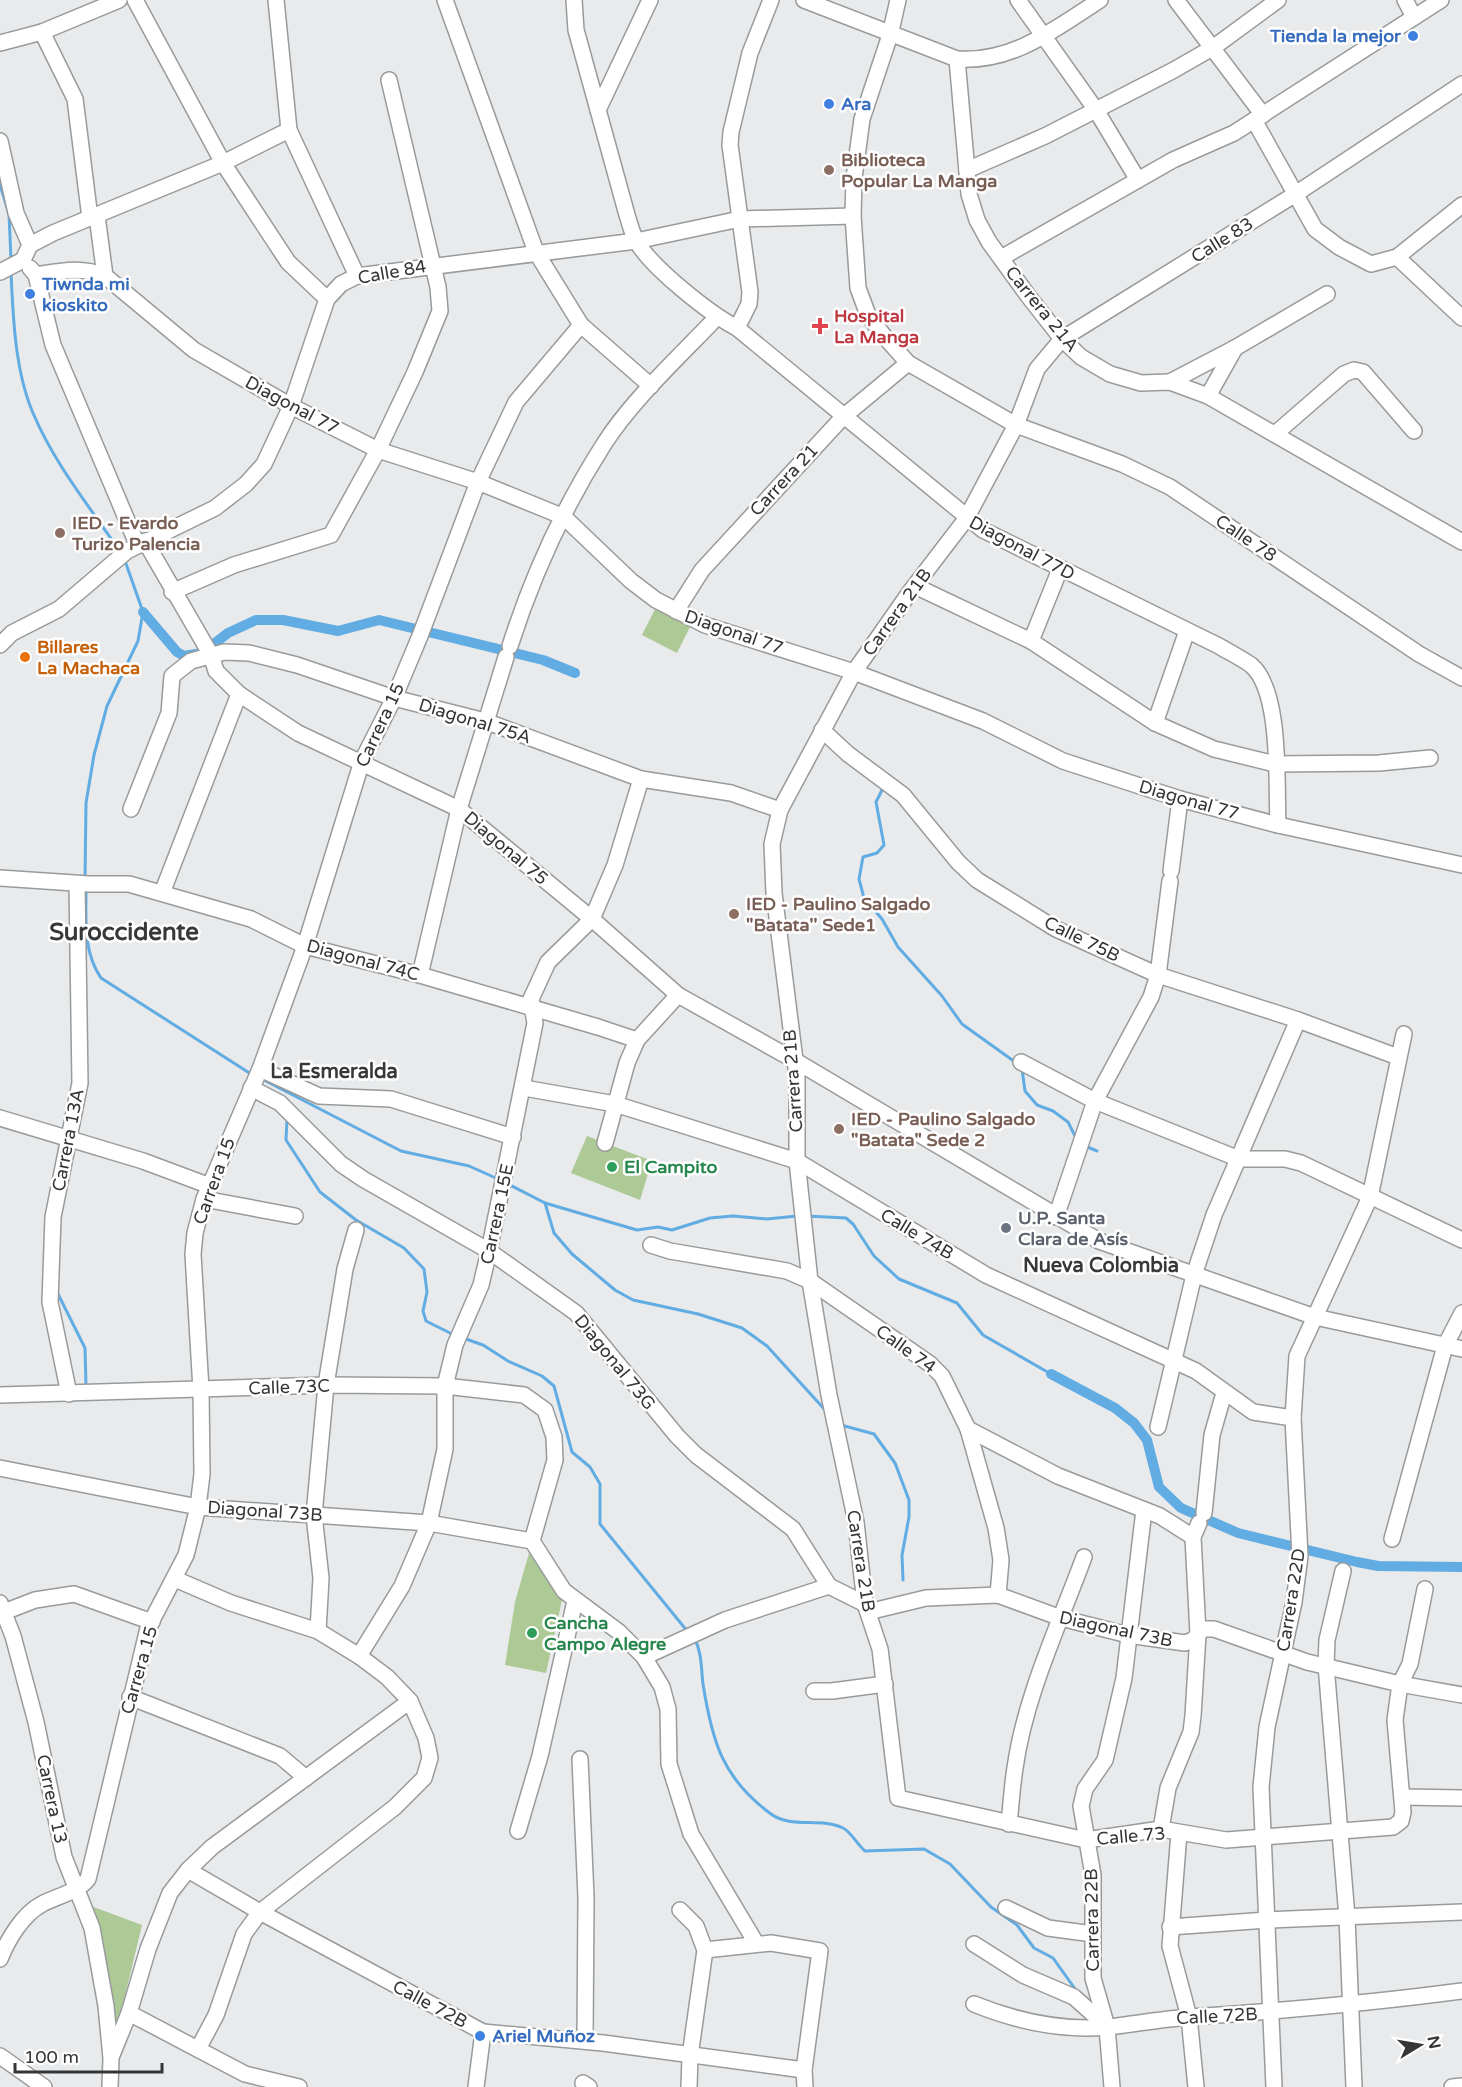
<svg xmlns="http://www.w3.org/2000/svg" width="1462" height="2087" viewBox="0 0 1462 2087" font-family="'Varela Round',sans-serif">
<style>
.park{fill:#adca96}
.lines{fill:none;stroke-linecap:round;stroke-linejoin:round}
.stream{stroke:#60ace3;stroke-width:3}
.canal{stroke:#60ace3;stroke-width:10}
.minor-casing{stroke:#989a9b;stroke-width:18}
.minor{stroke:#fff;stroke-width:15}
.shop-dot{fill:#3f7fe0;stroke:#fff;stroke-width:2}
.education-dot{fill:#8d6e63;stroke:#fff;stroke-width:2}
.health-dot{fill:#e0444e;stroke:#fff;stroke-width:2}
.food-dot{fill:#e8710a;stroke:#fff;stroke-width:2}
.leisure-dot{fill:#2e9e5b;stroke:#fff;stroke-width:2}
.worship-dot{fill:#6b7280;stroke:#fff;stroke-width:2}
.labels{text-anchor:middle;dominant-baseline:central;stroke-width:5;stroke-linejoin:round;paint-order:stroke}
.shop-label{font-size:18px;font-weight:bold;fill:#366cbe;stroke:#fff;text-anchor:start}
.education-label{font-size:18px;font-weight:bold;fill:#785e54;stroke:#fff;text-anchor:start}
.street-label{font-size:18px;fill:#343536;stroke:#fff}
.health-label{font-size:18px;font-weight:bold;fill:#be3a42;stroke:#fff;text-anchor:start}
.food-label{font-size:18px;font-weight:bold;fill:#c56008;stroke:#fff;text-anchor:start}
.leisure-label{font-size:18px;font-weight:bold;fill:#27864d;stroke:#fff;text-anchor:start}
.worship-label{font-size:18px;font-weight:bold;fill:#5b616d;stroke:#fff;text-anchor:start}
.neighbourhood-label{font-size:20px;font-weight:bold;fill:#363839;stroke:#fff}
.district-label{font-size:24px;font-weight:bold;fill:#363839;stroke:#fff}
</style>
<rect width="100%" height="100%" fill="#e8eaec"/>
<g class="park">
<polygon points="655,609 690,627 677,653 642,635"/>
<polygon points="587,1136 652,1161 640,1200 571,1173"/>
<polygon points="529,1553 562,1600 546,1673 505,1665 515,1602"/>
<polygon points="91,1906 142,1925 117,2029 114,2024"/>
</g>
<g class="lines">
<g class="stream">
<polyline points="0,185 9,214 11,259"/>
<path d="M11,272C13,317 15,371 33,413C54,463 89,506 119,550"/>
<polyline points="883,788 876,802 884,845 877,853 863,857 859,879 864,898 882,919 898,947 942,996 962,1024 1015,1062"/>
<polyline points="85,880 86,803 94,755 107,706 138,641 143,612 124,558"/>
<path d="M86,890C86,920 83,952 101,978L251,1074"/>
<polyline points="1022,1069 1025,1091 1037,1105 1053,1111 1068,1122 1076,1138"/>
<polyline points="260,1078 401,1151 469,1166 498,1179"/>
<polyline points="287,1119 286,1140 320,1192 356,1220 404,1248 424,1269 427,1292 423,1311 426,1321 454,1335"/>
<polyline points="1085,1146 1097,1151"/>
<polyline points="506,1183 545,1203 637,1230 658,1227 672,1230 710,1218 733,1216 767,1219 797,1216"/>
<polyline points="545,1203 554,1233 572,1254 615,1290 633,1300 698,1314 742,1328 767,1346 826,1411"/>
<polyline points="807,1216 846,1218 853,1224 874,1256 899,1279 957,1303 983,1335 1051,1374"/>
<polyline points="56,1290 85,1348 86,1386"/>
<polyline points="463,1338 483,1345 508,1361 542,1376 554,1386 572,1452 590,1467 600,1484 600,1524 688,1632"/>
<polyline points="841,1425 874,1434 895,1463 909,1500 909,1517 902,1555 903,1580"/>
<path d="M695,1639C702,1654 701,1668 703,1684C712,1741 722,1778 771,1814C791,1829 821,1817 843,1828C851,1832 857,1844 865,1851L924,1849L950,1864L991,1907L1017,1925L1034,1948L1053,1958L1078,1993"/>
</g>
<g class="canal">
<polyline points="143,612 177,652 184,656 202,653 228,633 256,620 283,620 338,631 379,620 543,660 575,673"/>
<polyline points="1051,1374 1115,1408 1134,1423 1147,1440 1159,1487 1181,1508 1238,1533 1357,1562 1378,1566 1462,1567"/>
</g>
<defs>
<g id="minor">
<polyline points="135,0 223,163 288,262 327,299"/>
<polyline points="276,0 289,130 357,276"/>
<polyline points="445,0 536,252 581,325 651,386"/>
<path d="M574,0L576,30L627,215C630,224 632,234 637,242C652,268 710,314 737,328L983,530L1219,646C1229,652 1241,658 1251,665C1282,691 1276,785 1278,825"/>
<path d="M804,0L957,59C1013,63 1055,29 1100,0"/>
<polyline points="898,0 890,35 862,119 854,178 853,216 858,288 868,315 884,336 908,363 1016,425 1122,464 1170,487 1419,654 1462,678"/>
<polyline points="1018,0 1096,110 1138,180"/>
<polyline points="1176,0 1263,115"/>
<polyline points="1405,0 1414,17"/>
<polyline points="42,32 75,99 90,218"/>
<polyline points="0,43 42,32 119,0"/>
<polyline points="957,59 969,194 977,220 989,242 1029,297 1062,339 1081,357 1110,374 1141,383 1170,382 1208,396 1462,542"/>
<polyline points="598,110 650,0"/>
<polyline points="1254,120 1315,229 1339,247 1371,264 1397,257 1462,318"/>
<polyline points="0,141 16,213 30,245"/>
<polyline points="967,170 1045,136 1172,71 1214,47 1278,0"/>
<polyline points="97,216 105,276"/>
<polyline points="1397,257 1462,205"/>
<polyline points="1001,258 1173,160 1234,133 1441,0"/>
<polyline points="30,268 36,275 53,345 137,544"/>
<polyline points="0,272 23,260 30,245 53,233 223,163 289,130"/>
<path d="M36,275C61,271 81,266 105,276L194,350L291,406L378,450L478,482L564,517L631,581L656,600L705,625L854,672L983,721L1063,761L1180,799L1278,825L1462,865"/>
<polyline points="737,328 749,304 750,292 730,145 731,132 750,53 771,0"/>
<polyline points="1170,382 1235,348 1327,294"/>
<polyline points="1208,396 1235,348"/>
<polyline points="1275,434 1344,374 1354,370 1363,372 1414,431"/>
<polyline points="145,541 211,655 216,671 239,694 298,733 459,809 592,919 678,995 794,1060 1099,1241 1315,1317 1462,1349"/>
<polyline points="915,586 1031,641 1155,723 1214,749 1275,764 1379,763 1430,758"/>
<polyline points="172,592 234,565 331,535 378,450 415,372 440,311 438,287 389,80"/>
<polyline points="676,611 702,570 843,417 908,363"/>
<polyline points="1031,641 1060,569"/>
<polyline points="0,645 12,633 59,609 127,551 215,508 246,484 264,464 291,406 327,299 341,284 357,276 636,241 740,219 853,216"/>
<path d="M510,646C532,577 565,505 604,444C631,401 681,355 717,317"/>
<polyline points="1155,723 1187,631"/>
<polyline points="822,730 848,754 903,795 958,862 977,880 1056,929 1158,975 1298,1020 1398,1057"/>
<polyline points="131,809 169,713 172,676 191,661 224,652 249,653 297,665 394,698 485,721 641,779 731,793 780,810"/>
<polyline points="1171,871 1180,799"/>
<polyline points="0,878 89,884 129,884 251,919 305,946 420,975 598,1027 637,1040"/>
<polyline points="162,893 239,694"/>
<polyline points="420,975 459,809 506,657"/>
<polyline points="1021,1062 1095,1101 1239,1159 1285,1159 1301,1163 1462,1240"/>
<polyline points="260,1069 319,1096 391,1099 513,1137"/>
<polyline points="251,1088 280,1103 341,1164 363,1179 489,1251 576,1313 677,1436 696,1455 793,1529 829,1586 865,1604"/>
<polyline points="524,1088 615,1104 797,1161 986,1275 1196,1371 1253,1412 1293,1418"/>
<polyline points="0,1118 143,1161 210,1186"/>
<polyline points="605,1143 627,1063 637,1040 678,995"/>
<polyline points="204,1199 295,1216"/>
<polyline points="1056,1217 1095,1101 1151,997 1158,975 1170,881"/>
<polyline points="651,1245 670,1251 787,1271 810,1281 930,1364 942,1376 968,1429 1058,1476 1160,1516 1193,1537"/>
<polyline points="69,1394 50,1302 53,1217 80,1083 77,884"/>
<polyline points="0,1395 326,1385 445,1386 524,1395 545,1410 554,1437 555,1460 532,1541"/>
<polyline points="1158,1427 1194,1275 1214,1215 1298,1020"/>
<polyline points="968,1429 996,1528 1001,1560 998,1595"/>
<polyline points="0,1468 198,1507 429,1523 532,1541"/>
<polyline points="1204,1513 1212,1435 1224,1393"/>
<polyline points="1392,1539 1445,1346 1462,1313"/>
<polyline points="532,1541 564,1591 619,1632 644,1657 662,1687 668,1709 669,1764 691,1834 756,1943"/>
<polyline points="1343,1571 1327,1640 1326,1665 1347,1917 1354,2087"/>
<polyline points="175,1579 231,1603 318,1631 359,1656 387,1677 410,1701 426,1738 430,1758 424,1778 395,1807 260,1912 244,1934 216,2015 198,2049"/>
<polyline points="1425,1589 1410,1664 1400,1684 1395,1720 1403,1812 1401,1821 1393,1827 1226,1840 1161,1829 1086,1840 898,1798 880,1649 865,1604 856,1522 829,1395 810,1281 797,1161 797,1076 774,893 772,844 780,810 854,672 910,592 966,519 1016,425 1037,369 1062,339 1294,195 1462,84"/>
<polyline points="0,1603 13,1636 36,1722 64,1857 92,1928 106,2006 111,2058 110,2087"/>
<polyline points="4,1612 35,1600 74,1594 152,1622"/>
<polyline points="868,1612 926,1598 998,1595 1061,1618 1128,1635 1185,1643 1193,1640 1203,1629 1214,1629 1307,1662 1400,1684 1462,1695"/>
<polyline points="318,1631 321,1578 314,1515 326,1385 345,1269 356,1230"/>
<polyline points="359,1656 402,1586 429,1523 445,1449 445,1386 455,1345 481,1285 489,1251 535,1023 531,999 548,962 592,919 615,865 641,779"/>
<polyline points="644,1657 725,1620 829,1586"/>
<polyline points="814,1691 832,1691 885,1684"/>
<polyline points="130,1697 280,1756 306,1778"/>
<polyline points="580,1759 586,1897 585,2041"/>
<polyline points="1403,1797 1462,1798"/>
<path d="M1009,1824C1011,1805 1012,1787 1015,1768C1025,1696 1059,1625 1084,1557"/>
<polyline points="1161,1829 1168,1788 1191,1732 1193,1716 1198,1634 1193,1537 1199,1523"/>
<polyline points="518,1831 540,1756 575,1601"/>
<polyline points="1179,1833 1170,1946 1189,2017 1196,2087"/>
<polyline points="188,1870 260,1912 483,2032 603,2043 804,2070"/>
<polyline points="1006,1908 1048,1928 1093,1934"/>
<polyline points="680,1910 696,1926 705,1950 690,2056 689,2087"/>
<polyline points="1170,1927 1267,1920 1462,1912"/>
<polyline points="974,1944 1023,1975 1074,1997 1104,2024"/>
<polyline points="705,1950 771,1943 820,1951 804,2070 805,2087"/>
<path d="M0,1959C8,1939 23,1914 42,1904C57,1896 78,1892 88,1879L148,1628L186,1555L198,1507L202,1474L201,1390L193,1254L195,1233L204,1199L260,1069L305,946L362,761L394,698L420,636L478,482L516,402L581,325"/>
<path d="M974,2004C1016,2021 1063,2031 1108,2027C1135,2024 1162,2019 1190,2017C1281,2011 1371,2003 1462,1991"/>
<polyline points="129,2013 245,2074 299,2087"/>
<polyline points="112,2055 129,2013 148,1949 170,1893 188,1870 212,1847 410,1701"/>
<polyline points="0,2056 44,2087"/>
<polyline points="583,2083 589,2087"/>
<polyline points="476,2087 483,2032"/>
<polyline points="1112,2087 1107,2027 1093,1978 1093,1875 1081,1806 1085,1789 1105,1760 1124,1678 1144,1510"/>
<polyline points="1274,2087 1261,1787 1267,1727 1294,1602 1300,1556 1293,1418 1297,1356 1370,1197 1404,1034"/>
<polyline points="1452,2087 1462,2086"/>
</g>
</defs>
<use href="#minor" class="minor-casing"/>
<use href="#minor" class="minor"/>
</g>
<g class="shop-dot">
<circle cx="1413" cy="36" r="6"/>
<circle cx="829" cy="104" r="6"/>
<circle cx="30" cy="294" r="6"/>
<circle cx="480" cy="2036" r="6"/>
</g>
<g class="education-dot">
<circle cx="829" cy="170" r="6"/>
<circle cx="60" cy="533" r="6"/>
<circle cx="734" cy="914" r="6"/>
<circle cx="839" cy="1129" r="6"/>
</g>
<path class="health-dot" d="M817 317h6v6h6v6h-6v6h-6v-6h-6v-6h6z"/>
<circle class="food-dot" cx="25" cy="657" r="6"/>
<g class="leisure-dot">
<circle cx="612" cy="1167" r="6"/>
<circle cx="532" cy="1633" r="6"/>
</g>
<circle class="worship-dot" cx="1006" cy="1228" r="6"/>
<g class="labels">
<g class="shop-label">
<text x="1401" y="36" text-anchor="end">Tienda la mejor</text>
<text x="841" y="104">Ara</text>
<text x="42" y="284">Tiwnda mi<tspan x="42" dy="21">kioskito</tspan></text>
<text x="492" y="2036">Ariel Muñoz</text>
</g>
<g class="education-label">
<text x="841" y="160">Biblioteca<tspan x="841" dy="21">Popular La Manga</tspan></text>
<text x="72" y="523">IED - Evardo<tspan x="72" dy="21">Turizo Palencia</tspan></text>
<text x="746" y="904">IED - Paulino Salgado<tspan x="746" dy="21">"Batata'' Sede1</tspan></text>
<text x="851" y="1119">IED - Paulino Salgado<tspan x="851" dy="21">"Batata" Sede 2</tspan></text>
</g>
<g class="street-label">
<text transform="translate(1222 240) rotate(-32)">Calle 83</text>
<text transform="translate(392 272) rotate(-10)">Calle 84</text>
<text transform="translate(1042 309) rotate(51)">Carrera 21A</text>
<text transform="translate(292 405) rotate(28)">Diagonal 77</text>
<text transform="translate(784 480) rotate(-47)">Carrera 21</text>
<text transform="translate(1246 538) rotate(34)">Calle 78</text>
<text transform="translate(1022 548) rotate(28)">Diagonal 77D</text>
<text transform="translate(897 612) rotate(-54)">Carrera 21B</text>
<text transform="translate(734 632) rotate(19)">Diagonal 77</text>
<text transform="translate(475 721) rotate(17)">Diagonal 75A</text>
<text transform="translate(380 725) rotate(-65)">Carrera 15</text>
<text transform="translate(1189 800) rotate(16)">Diagonal 77</text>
<text transform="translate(506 848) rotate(40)">Diagonal 75</text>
<text transform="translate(1082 939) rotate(26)">Calle 75B</text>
<text transform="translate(363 960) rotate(15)">Diagonal 74C</text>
<text transform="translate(793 1081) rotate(-94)">Carrera 21B</text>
<text transform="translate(68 1140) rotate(-79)">Carrera 13A</text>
<text transform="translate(214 1181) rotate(-70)">Carrera 15</text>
<text transform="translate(497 1214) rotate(-78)">Carrera 15E</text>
<text transform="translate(917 1234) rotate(31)">Calle 74B</text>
<text transform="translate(906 1349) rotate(36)">Calle 74</text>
<text transform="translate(615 1362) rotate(51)">Diagonal 73G</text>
<text transform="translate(289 1387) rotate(-2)">Calle 73C</text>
<text transform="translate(265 1511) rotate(4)">Diagonal 73B</text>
<text transform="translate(861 1561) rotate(81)">Carrera 21B</text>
<text transform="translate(1291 1600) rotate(-81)">Carrera 22D</text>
<text transform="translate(1116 1629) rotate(12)">Diagonal 73B</text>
<text transform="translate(139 1670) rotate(-74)">Carrera 15</text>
<text transform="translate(52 1799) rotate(78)">Carrera 13</text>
<text transform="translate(1131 1836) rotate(-5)">Calle 73</text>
<text transform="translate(1092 1920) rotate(-91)">Carrera 22B</text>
<text transform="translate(430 2004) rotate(28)">Calle 72B</text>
<text transform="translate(1217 2016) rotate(-3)">Calle 72B</text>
</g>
<g class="health-label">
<text x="834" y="316">Hospital<tspan x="834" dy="21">La Manga</tspan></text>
</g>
<g class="food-label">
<text x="37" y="647">Billares<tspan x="37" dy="21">La Machaca</tspan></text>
</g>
<g class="leisure-label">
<text x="624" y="1167">El Campito</text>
<text x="544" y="1623">Cancha<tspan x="544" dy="21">Campo Alegre</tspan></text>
</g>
<g class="worship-label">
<text x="1018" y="1218">U.P. Santa<tspan x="1018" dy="21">Clara de Asís</tspan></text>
</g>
<g class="neighbourhood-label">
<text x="334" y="1072">La Esmeralda</text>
<text x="1101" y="1266">Nueva Colombia</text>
</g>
<g class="district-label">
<text x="124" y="932">Suroccidente</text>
</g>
</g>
<g transform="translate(1420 2045) rotate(79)" stroke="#ffffff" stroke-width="4.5" paint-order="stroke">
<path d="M0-4.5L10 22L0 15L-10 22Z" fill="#343536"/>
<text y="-9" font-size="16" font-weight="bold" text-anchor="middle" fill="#343536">N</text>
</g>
<path d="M15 2063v9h147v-9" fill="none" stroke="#343536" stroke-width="3"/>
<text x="24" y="2063" font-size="18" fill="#343536" stroke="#ffffff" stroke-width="4.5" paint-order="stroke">100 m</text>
</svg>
